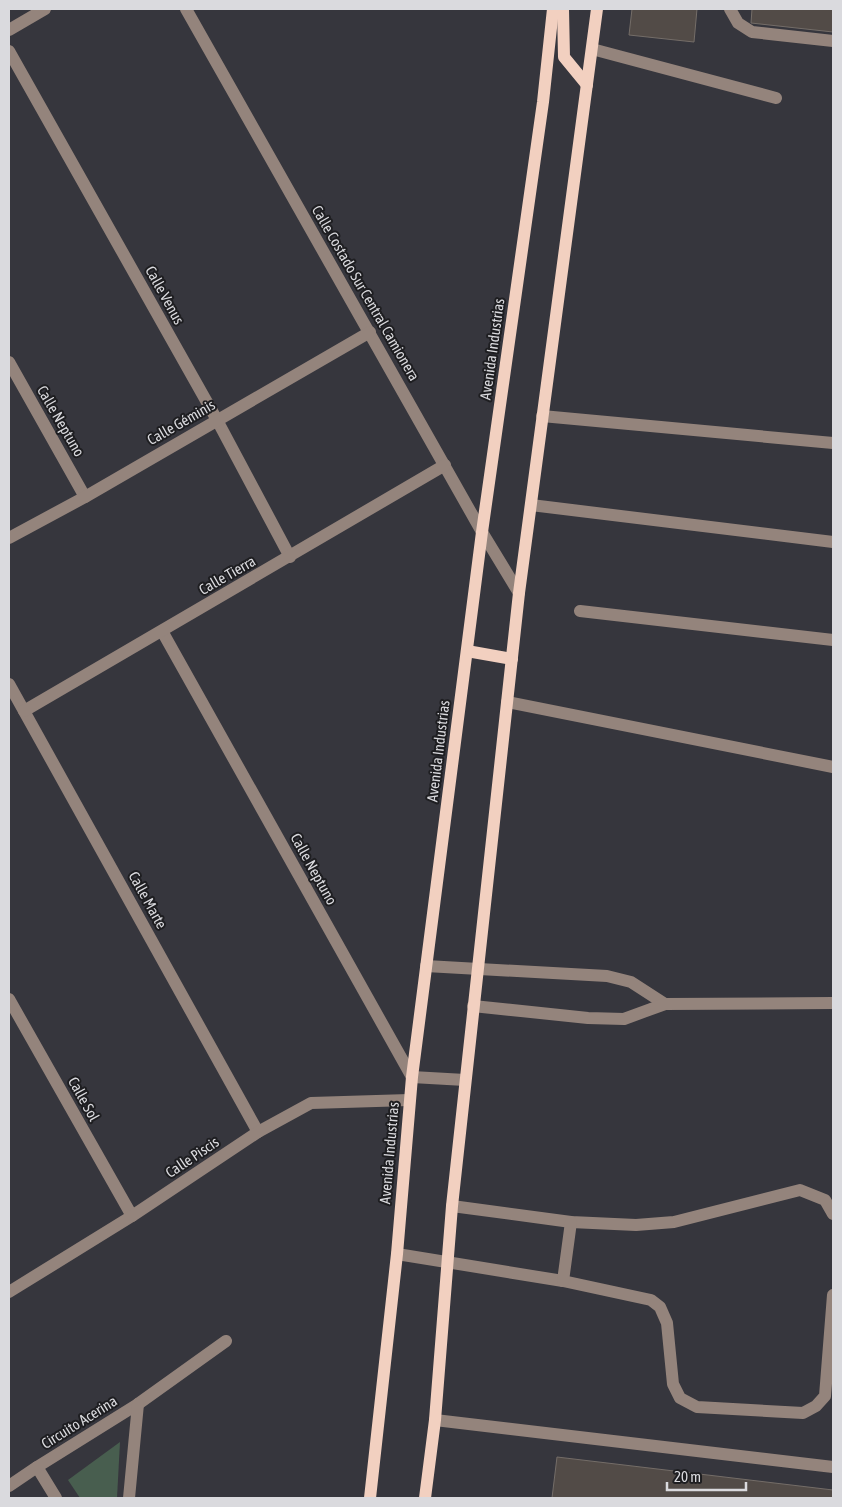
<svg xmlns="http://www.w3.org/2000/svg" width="842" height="1507" viewBox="0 0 842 1507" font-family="'Asap Condensed',sans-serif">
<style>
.green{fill:#485e4f}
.building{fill:#524b47;stroke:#746d68}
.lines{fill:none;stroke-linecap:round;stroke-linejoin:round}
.minor{stroke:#94847c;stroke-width:12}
.major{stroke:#f2d0c0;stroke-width:12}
.labels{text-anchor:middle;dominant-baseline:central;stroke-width:4;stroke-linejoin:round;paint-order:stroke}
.street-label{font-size:15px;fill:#dadade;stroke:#1e1e21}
</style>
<rect width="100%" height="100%" fill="#36363d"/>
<polygon class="green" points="120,1442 117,1498 80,1498 68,1480"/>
<g class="building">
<polygon points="632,9 697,9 694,42 629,35"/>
<polygon points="752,9 833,9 833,32 751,23"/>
<polygon points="557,1457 833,1490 833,1498 552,1498"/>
</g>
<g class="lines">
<g class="minor">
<polyline points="186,9 482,532 519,593"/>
<polyline points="730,9 738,23 752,32 833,41"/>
<polyline points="9,30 45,9"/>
<polyline points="592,49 776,98"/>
<polyline points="9,51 217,420 290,557"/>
<polyline points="9,362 85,497"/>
<polyline points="542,416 833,443"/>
<polyline points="531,505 833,542"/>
<polyline points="9,538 85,497 370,332"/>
<polyline points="580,611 833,640"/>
<polyline points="162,631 412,1077 465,1080"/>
<polyline points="9,684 258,1132"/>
<polyline points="507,702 833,767"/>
<polyline points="24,711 445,465"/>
<polyline points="426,966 607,976 631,982 665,1004"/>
<polyline points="9,999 132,1216"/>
<polyline points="473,1006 588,1018 624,1019 665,1004 833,1003"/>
<polyline points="452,1206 571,1222 636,1225 674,1222 800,1190 825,1200 833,1214"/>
<polyline points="397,1254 563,1281 651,1300 660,1307 667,1323 673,1384 680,1398 697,1407 803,1413 816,1406 825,1396 833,1295"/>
<polyline points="563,1281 571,1222"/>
<polyline points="9,1292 132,1216 258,1132 311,1103 409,1100"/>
<polyline points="435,1420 833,1467"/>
<polyline points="37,1467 56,1498"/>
<polyline points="9,1486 37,1467 138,1404 226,1341"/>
<polyline points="129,1498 138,1404"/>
</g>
<g class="major">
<polyline points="563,9 564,57 587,85"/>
<polyline points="467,651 512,659"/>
<polyline points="370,1498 397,1254 412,1077 482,532 543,102 553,9"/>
<polyline points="425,1498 435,1420 452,1206 519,593 597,9"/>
</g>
</g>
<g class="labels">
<g class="street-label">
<text transform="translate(366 293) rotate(60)">Calle Costado Sur Central Camionera</text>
<text transform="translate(165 295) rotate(61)">Calle Venus</text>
<text transform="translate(492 349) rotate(-82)">Avenida Industrias</text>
<text transform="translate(61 421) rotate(60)">Calle Neptuno</text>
<text transform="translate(181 422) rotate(-30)">Calle Géminis</text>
<text transform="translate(227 575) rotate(-30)">Calle Tierra</text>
<text transform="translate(438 751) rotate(-83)">Avenida Industrias</text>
<text transform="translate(314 869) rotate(61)">Calle Neptuno</text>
<text transform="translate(148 900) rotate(61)">Calle Marte</text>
<text transform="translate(84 1099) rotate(61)">Calle Sol</text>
<text transform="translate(389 1153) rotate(-85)">Avenida Industrias</text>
<text transform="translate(192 1157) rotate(-34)">Calle Piscis</text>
<text transform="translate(79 1422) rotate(-32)">Circuito Acerina</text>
</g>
</g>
<rect width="842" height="1507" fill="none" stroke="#dadade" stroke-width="20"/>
<path d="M667 1482v8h79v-8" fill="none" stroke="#dadade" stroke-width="2.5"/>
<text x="674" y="1482" font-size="15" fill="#dadade" stroke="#1e1e21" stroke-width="4" paint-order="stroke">20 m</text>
</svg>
